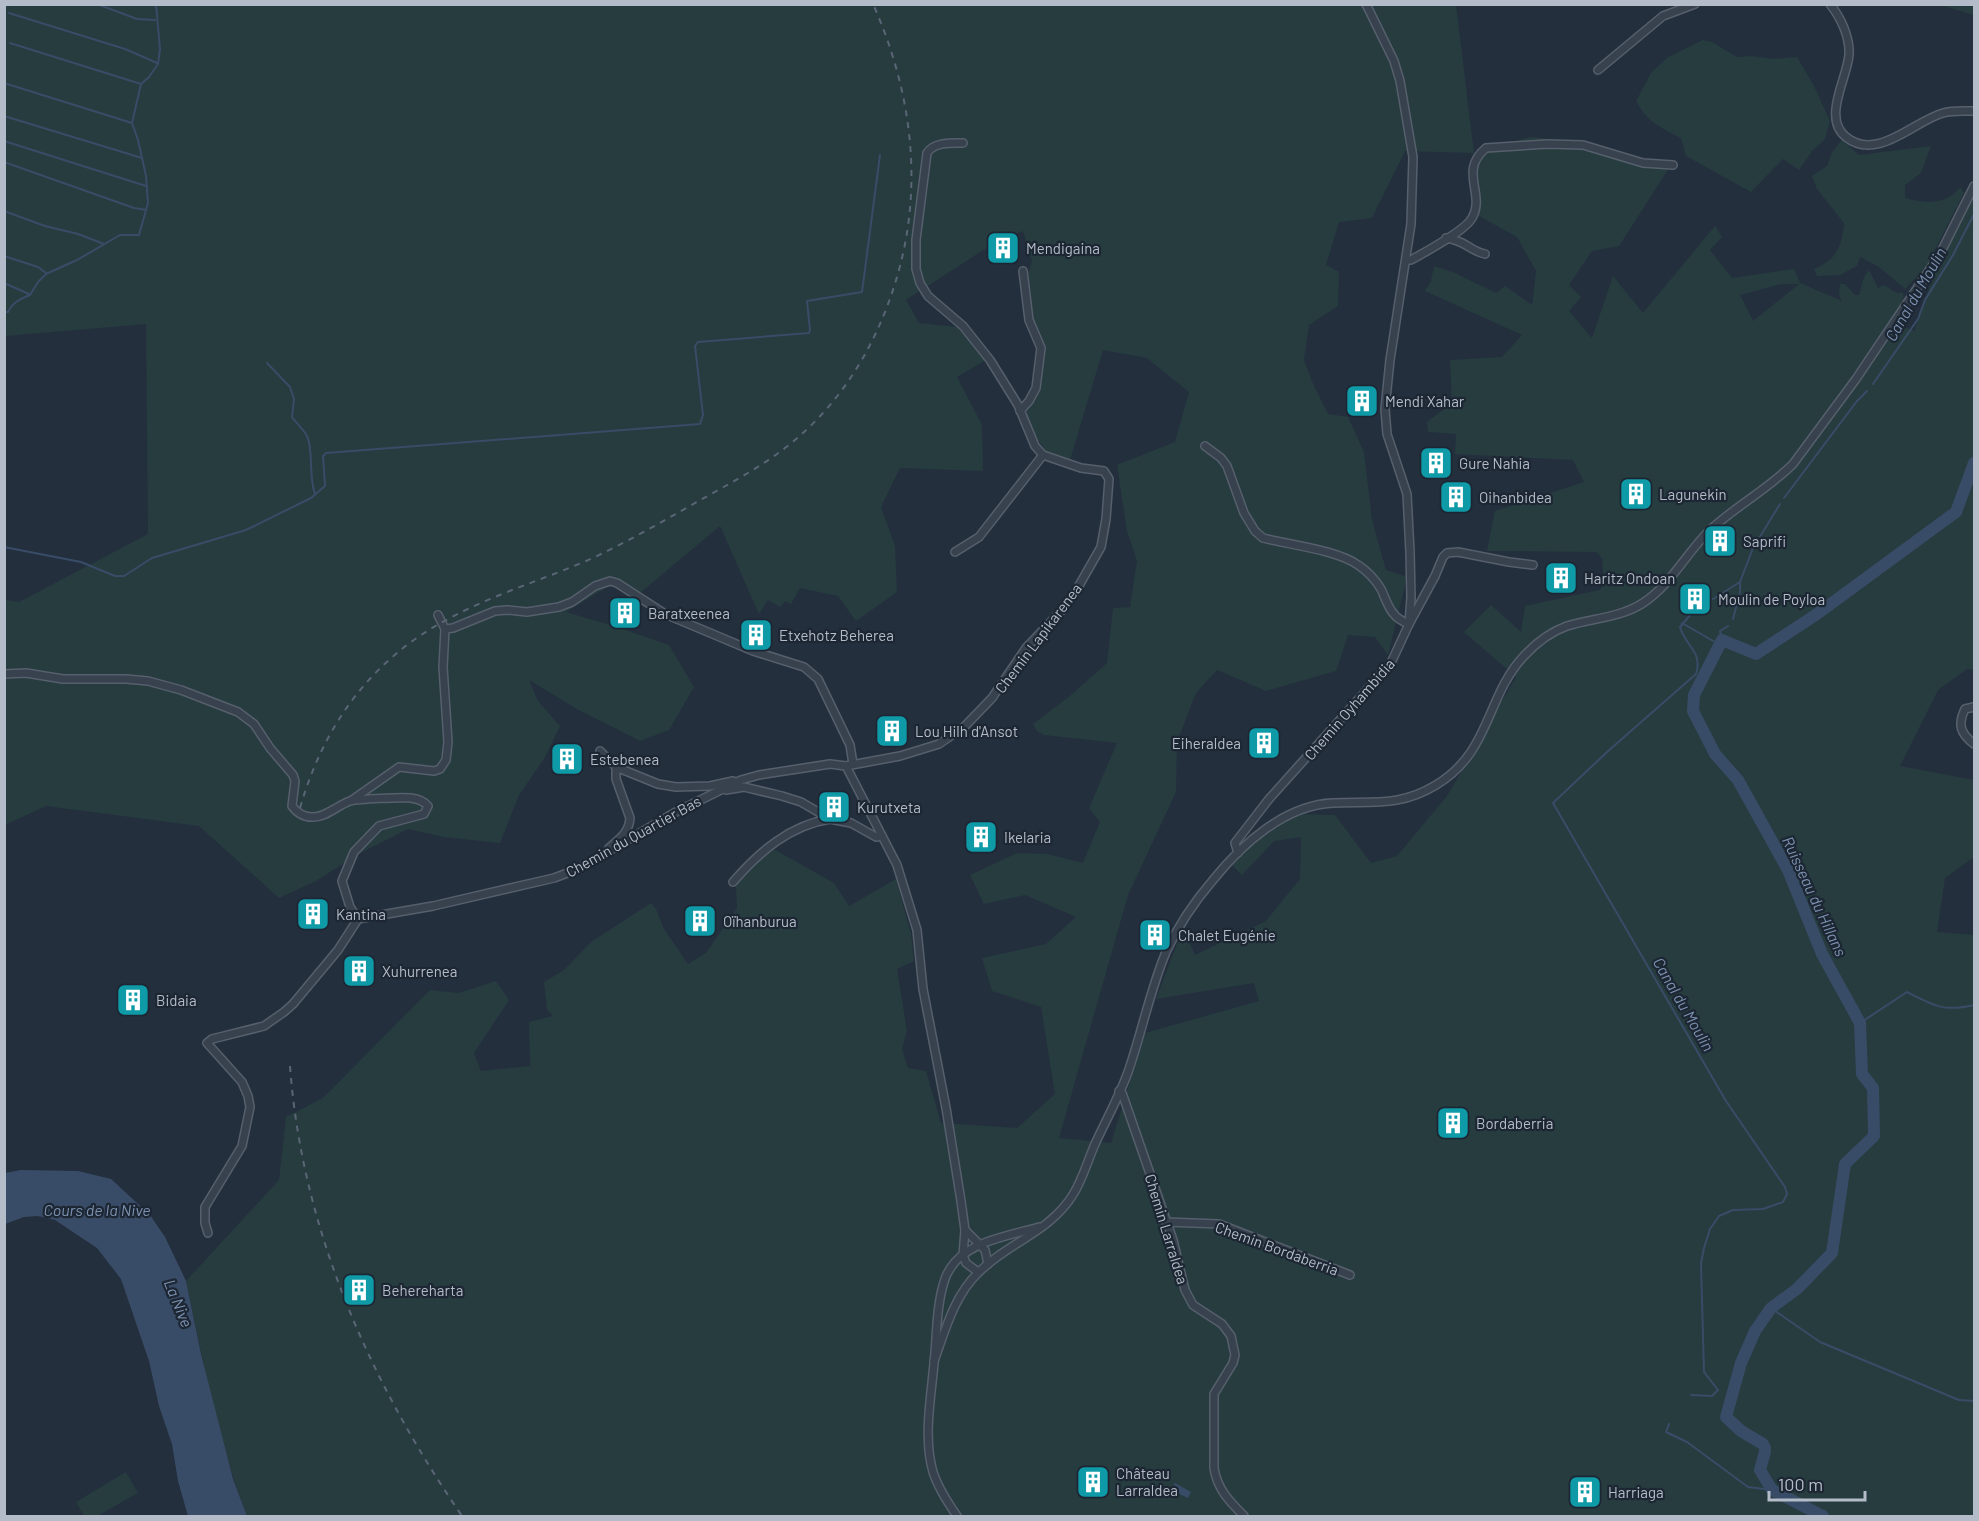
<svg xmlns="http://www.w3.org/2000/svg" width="1979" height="1521" viewBox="0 0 1979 1521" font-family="Barlow,sans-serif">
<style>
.green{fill:#263c3f;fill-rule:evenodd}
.water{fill:#394c67}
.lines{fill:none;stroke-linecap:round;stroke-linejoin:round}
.stream{stroke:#394c67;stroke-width:2}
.river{stroke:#394c67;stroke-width:12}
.minor-casing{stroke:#565f6c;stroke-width:10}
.minor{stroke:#38414e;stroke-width:7}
.rail{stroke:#5a6575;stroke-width:2;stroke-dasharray:6 6;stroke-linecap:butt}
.labels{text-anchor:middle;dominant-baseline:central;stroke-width:4.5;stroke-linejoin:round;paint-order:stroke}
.poi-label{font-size:15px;fill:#b4bcc9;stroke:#1d2633;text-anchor:start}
.street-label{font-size:15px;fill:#b4bcc9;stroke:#1d2633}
.water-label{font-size:16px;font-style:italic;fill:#7c92b1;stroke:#1d2633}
</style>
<rect width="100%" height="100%" fill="#242f3e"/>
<g class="green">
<path d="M5,5H1456L1474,153L1530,137L1594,143L1669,168L1619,246L1592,251L1569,285L1581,297L1569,311L1592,338L1613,276L1643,313L1715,226L1722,237L1710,250L1732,278L1794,269L1800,283L1842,301L1839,295L1840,284H1845L1855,295H1859L1864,277L1869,270L1878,288L1884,285L1895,292L1903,293C1906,303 1897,314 1890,321L1914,331L1946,241L1974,194V670L1967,669L1938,690L1900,766L1974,780V857L1945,878L1937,932L1974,935V1516H247C218,1441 203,1360 186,1281L279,1180L286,1117L323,1098L430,990L459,993L496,981L509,1000L474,1053L481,1071L530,1066L529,1022L553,1016L547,1010L544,982L564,970L591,942L651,903L656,909L664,929L688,964L706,953L737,908L736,883L770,847L834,883L849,906L896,879L911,934L914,961L897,969L907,1031L902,1049L908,1068L926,1071L941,1123L1017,1128L1055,1094L1041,1007L992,991L982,958L1046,944L1076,917L1025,895L984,904L970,875L1017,853L1047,854L1083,863L1100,822L1089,808L1117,743L1044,735L1037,731L1033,724L1070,696L1107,663L1113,608L1130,607L1137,561L1127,531L1117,465L1175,442L1189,392L1147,358L1103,350L1070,460L1046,451L1033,433L1026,414L1032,402L1041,377L1043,349L1031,315L1027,277L1032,261L1023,231L999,240L906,300L919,323L958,327L986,360L957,377L982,425L983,471L900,468L881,507L895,546L897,592L856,621L838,596L800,588L791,604L785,601L780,607L768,600L759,614L720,526L640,593L609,586L566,612L614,626L669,645L694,687L669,730L640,741L577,709L529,680L538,701L560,726L544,759L519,795L500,843L443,837L408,829L360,853L316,881L279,898L199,826L46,806L5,825V600L19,602L148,534L146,324L5,336ZM1405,151L1473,153L1479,216L1517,237L1536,271L1532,305L1505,286L1496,293L1455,273L1434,266L1431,281L1425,291L1522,335L1502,357L1450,360L1452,403L1427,422L1428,432L1456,434L1455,454L1573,460L1584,482L1495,511L1487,551L1597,552L1602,559L1604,585L1599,590L1525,606L1521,632L1491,605L1464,632L1516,677L1447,796L1397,856L1371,863L1335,815L1291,814L1228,861L1242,875L1274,841L1301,837L1300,879L1266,921L1195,955L1186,935L1180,936L1156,999L1254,983L1259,1001L1145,1033L1111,1143L1059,1138L1128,895L1176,792L1177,742L1196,693L1217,670L1266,691L1336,671L1348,635L1375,637L1388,655L1407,577L1386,570L1372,520L1364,452L1348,417L1328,414L1314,386L1304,360L1309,325L1338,306L1339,272L1326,265L1339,222L1372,218ZM1781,284H1799L1753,321L1740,295Z"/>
<polygon points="1940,5 1974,5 1974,15"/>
<path d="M1703,40L1712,42L1737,57L1752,56L1773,59L1797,57L1814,86L1830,121L1825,139L1812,151L1799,170L1783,159L1751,192L1686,156L1681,138C1660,127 1648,123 1636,101L1651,73L1667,58Z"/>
<path d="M1842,140L1859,155L1931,146L1921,173L1905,185V198C1925,204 1947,205 1960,187L1964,193L1926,267L1905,289L1879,267L1860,257L1857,266L1840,275L1817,276L1814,269C1836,260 1842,247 1844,223L1817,189L1812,176L1827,166L1832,152Z"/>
<polygon points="126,1472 138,1493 97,1516 84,1516 76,1502"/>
</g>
<g class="water">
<polygon points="21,1170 78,1171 111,1179 150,1215 165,1237 186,1281 201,1354 233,1479 247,1516 188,1516 178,1481 172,1444 159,1406 149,1361 121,1279 97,1248 55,1220 38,1216 24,1217 5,1224 5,1173"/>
<polygon points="1175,1483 1191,1492 1188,1498 1171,1490"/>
</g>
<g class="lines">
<g class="stream">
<polyline points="97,4 137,19 155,20"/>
<polyline points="9,13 125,49 157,63"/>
<polyline points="10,43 141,84"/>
<polyline points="4,83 132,123"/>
<polyline points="4,116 142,158"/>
<polyline points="4,141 146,186"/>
<polyline points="4,162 134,208 146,210"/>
<polyline points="4,211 45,226 78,234 104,244"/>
<polyline points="4,256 38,267 46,273"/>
<polyline points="4,283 29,294"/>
<path d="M4,312H8C13,302 20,299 30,295L38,282L46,274L77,260L120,235H139L148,203L146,176L138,140L132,123L141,84L149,77L158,64L160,49L156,4"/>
<path d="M267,363L290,387L294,399L292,417C297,424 304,430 307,436C314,451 308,475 315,494"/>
<polyline points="1873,384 1918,319 1925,300 1953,255 1974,214"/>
<polyline points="1784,498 1857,401 1867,391"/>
<polyline points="4,547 81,562 115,576 124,576 152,558 246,530 311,498 325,486 323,456 326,453 700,424 703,415 695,346 698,342 809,333 810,330 807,301 862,292 880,155"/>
<polyline points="1713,599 1740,582 1753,548 1780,504"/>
<polyline points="1733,619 1740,592 1740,582"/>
<polyline points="1682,623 1720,645"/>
<polyline points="1722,640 1720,631 1728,626"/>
<path d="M1860,1023L1907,992C1934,1006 1944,1012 1974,1005"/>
<polyline points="1771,1308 1820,1342 1959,1400 1974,1401"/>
<path d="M1691,1395L1712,1396L1718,1390L1704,1372L1701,1263L1704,1248L1710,1229L1719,1216L1733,1210L1763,1209L1783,1202L1787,1194L1785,1187L1726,1101L1553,803L1607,752L1696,674C1703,651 1685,646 1680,627L1691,614"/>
<polyline points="1669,1424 1666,1432 1687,1442 1748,1487 1772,1490"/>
</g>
<g class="river">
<polyline points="1765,1448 1763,1444 1741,1431 1726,1417 1741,1363 1755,1331 1771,1308 1797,1289 1832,1253 1845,1164 1874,1136 1873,1088 1862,1074 1860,1023 1822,954 1788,870 1738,780 1715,754 1693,711 1694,695 1722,640 1756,654 1817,614 1956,512 1974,463"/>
<polyline points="1765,1452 1760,1470 1772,1490 1823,1516"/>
</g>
<defs>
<g id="minor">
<path d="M1830,4C1841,18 1850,37 1849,55C1847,79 1822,118 1846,137C1877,162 1914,121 1943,113C1953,110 1964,111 1974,111"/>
<polyline points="1598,70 1663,16 1695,4"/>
<path d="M1446,238C1467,241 1468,250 1485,254"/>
<path d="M1406,260H1411C1425,252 1465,231 1472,218C1486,194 1458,171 1486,148L1547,144L1583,145L1643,163L1673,165"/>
<polyline points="1020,411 1029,401 1036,388 1041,348 1029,320 1023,271"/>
<path d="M1205,446L1221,458L1227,466L1244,513L1255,531L1263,538C1290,545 1337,550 1358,565C1366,570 1376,580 1381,589C1388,604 1390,617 1409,624L1435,576L1443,557L1447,553L1458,552L1509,562L1533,565"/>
<polyline points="955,552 979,537 1043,455"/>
<polyline points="445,629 453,628 495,611 507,610 527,612 559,607 572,602 595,586 610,581 617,583 665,614 753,651 804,667 818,679 850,745 853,764"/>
<path d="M4,674L26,673L63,679H126L148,681L181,690L238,712L254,724L270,748L293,775L295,781L292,806C297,813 303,817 312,817C325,818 338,805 350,801C359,799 401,797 411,798C418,799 424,801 428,806L424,814L379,826L354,852L342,881L350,907L358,919"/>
<path d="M1974,707L1965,709C1957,725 1961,734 1974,744"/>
<polyline points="600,751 616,767 658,784 676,787 710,786 733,781"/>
<path d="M846,766L900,756L939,744L965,726L992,698L1026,648L1062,610L1073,596L1101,547L1106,519L1109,479L1104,471L1081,468L1043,455L1035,446L1018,405L990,360L963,326L928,296L920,283L916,269V240L927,153C934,142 951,143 963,143"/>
<polyline points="726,790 744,787 782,796 801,802 830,819 851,823 876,837 882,836"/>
<polyline points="352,800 399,767 434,771 440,769 446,760 448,742 443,667 445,629 438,615"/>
<path d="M609,848C619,839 629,833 630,818L616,779V767"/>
<polyline points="1238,853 1235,843 1269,799 1391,663 1409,624 1411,598 1410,552 1407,494 1387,434 1385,409 1390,360 1411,224 1413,157 1400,81 1394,61 1366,4"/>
<path d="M733,882C759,852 790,825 830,819"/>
<path d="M1119,1091L1122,1093L1173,1240L1185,1290L1193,1305L1222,1324L1231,1336L1235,1355L1233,1363L1214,1394V1468C1217,1489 1230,1502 1244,1516"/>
<polyline points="1166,1222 1219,1224 1350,1275"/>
<polyline points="965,1230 985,1250 988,1264"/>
<polyline points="208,1233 205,1223 205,1207 242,1146 250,1107 248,1096 242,1082 207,1043 212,1039 264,1026 284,1012 293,1004 338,950 358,919 433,906 554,878 578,869 674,813 741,780 759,775 830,764 846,766 897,865 917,930 923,989 946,1108 961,1201 965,1230 963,1255 966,1263 978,1272"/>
<path d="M934,1361C945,1331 954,1296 978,1273C1008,1242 1050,1233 1074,1193C1083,1178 1088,1160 1095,1144C1106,1120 1119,1097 1128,1072C1142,1032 1150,990 1166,952C1178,926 1195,901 1213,880C1242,844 1285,805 1333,803C1372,801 1400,807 1436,785C1491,752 1486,696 1524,656C1536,643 1550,632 1567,626C1592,618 1620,618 1643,603C1671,585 1686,553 1710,530C1736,506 1768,489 1793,464L1856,379L1940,254L1974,186"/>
<path d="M957,1516C948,1503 938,1488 933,1472C923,1437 931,1399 934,1363C937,1336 936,1308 944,1282C946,1274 950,1268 955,1262C975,1240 1012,1235 1039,1227"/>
</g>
</defs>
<use href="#minor" class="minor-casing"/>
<use href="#minor" class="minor"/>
<g class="rail">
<path d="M300,808C324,724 373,657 452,617C495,594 542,580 586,561C622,545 656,525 690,506C721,488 753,472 781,451C842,406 881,339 900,266C923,178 910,87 873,4"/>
<path d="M290,1066C302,1230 370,1382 462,1516"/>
</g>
</g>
<defs>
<symbol id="building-square" viewBox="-11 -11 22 22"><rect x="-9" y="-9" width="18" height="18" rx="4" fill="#0f9aa8" stroke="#1d2633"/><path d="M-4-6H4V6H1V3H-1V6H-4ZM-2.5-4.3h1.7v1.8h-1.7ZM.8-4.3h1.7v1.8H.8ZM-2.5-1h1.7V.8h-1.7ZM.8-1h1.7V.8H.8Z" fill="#fff"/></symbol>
</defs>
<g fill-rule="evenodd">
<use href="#building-square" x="984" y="229" width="38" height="38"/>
<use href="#building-square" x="1343" y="382" width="38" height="38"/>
<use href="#building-square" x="1417" y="444" width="38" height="38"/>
<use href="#building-square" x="1617" y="475" width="38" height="38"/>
<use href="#building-square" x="1437" y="478" width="38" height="38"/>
<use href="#building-square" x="1701" y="522" width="38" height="38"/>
<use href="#building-square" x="1542" y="559" width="38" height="38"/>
<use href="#building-square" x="1676" y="580" width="38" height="38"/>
<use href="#building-square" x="606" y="594" width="38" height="38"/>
<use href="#building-square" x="737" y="616" width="38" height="38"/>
<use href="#building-square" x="873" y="712" width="38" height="38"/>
<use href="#building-square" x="1245" y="724" width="38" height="38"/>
<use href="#building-square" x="548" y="740" width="38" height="38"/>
<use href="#building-square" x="815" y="788" width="38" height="38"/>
<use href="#building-square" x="962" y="818" width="38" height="38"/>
<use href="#building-square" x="294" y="895" width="38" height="38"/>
<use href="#building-square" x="681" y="902" width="38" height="38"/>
<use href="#building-square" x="1136" y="916" width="38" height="38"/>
<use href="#building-square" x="340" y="952" width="38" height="38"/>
<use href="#building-square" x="114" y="981" width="38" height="38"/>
<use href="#building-square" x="1434" y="1104" width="38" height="38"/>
<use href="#building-square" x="340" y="1271" width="38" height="38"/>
<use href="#building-square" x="1074" y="1463" width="38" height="38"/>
<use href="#building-square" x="1566" y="1473" width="38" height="38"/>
</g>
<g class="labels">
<g class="poi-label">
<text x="1026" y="248">Mendigaina</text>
<text x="1385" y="401">Mendi Xahar</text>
<text x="1459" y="463">Gure Nahia</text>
<text x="1659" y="494">Lagunekin</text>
<text x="1479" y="497">Oihanbidea</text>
<text x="1743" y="541">Saprifi</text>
<text x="1584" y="578">Haritz Ondoan</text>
<text x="1718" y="599">Moulin de Poyloa</text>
<text x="648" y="613">Baratxeenea</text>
<text x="779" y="635">Etxehotz Beherea</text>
<text x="915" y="731">Lou Hilh d'Ansot</text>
<text x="1241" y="743" text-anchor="end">Eiheraldea</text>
<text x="590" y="759">Estebenea</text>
<text x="857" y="807">Kurutxeta</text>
<text x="1004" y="837">Ikelaria</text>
<text x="336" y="914">Kantina</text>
<text x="723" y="921">Oïhanburua</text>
<text x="1178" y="935">Chalet Eugénie</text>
<text x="382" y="971">Xuhurrenea</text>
<text x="156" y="1000">Bidaia</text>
<text x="1476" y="1123">Bordaberria</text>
<text x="382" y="1290">Behereharta</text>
<text x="1116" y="1473">Château<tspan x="1116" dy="17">Larraldea</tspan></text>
<text x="1608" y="1492">Harriaga</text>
</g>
<g class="street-label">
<text transform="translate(1038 638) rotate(-53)">Chemin Lapikarenea</text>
<text transform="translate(1349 709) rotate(-49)">Chemin Oyhambidia</text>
<text transform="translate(633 836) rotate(-29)">Chemin du Quartier Bas</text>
<text transform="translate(1167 1229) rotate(73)">Chemin Larraldea</text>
<text transform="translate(1277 1248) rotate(20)">Chemin Bordaberria</text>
</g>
<g class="water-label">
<text transform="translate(1915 294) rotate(-60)">Canal du Moulin</text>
<text transform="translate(1815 896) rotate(65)">Ruisseau du Hillans</text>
<text transform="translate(1684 1004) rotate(60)">Canal du Moulin</text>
<text x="97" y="1209">Cours de la Nive</text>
<text transform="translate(179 1303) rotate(68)">La Nive</text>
</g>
</g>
<rect width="1979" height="1521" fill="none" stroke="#b4bcc9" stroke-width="12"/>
<path d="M1769 1491v9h96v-9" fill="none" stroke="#b4bcc9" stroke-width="3"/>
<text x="1778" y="1491" font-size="18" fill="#b4bcc9" stroke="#1d2633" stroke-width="4.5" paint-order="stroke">100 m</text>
</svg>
